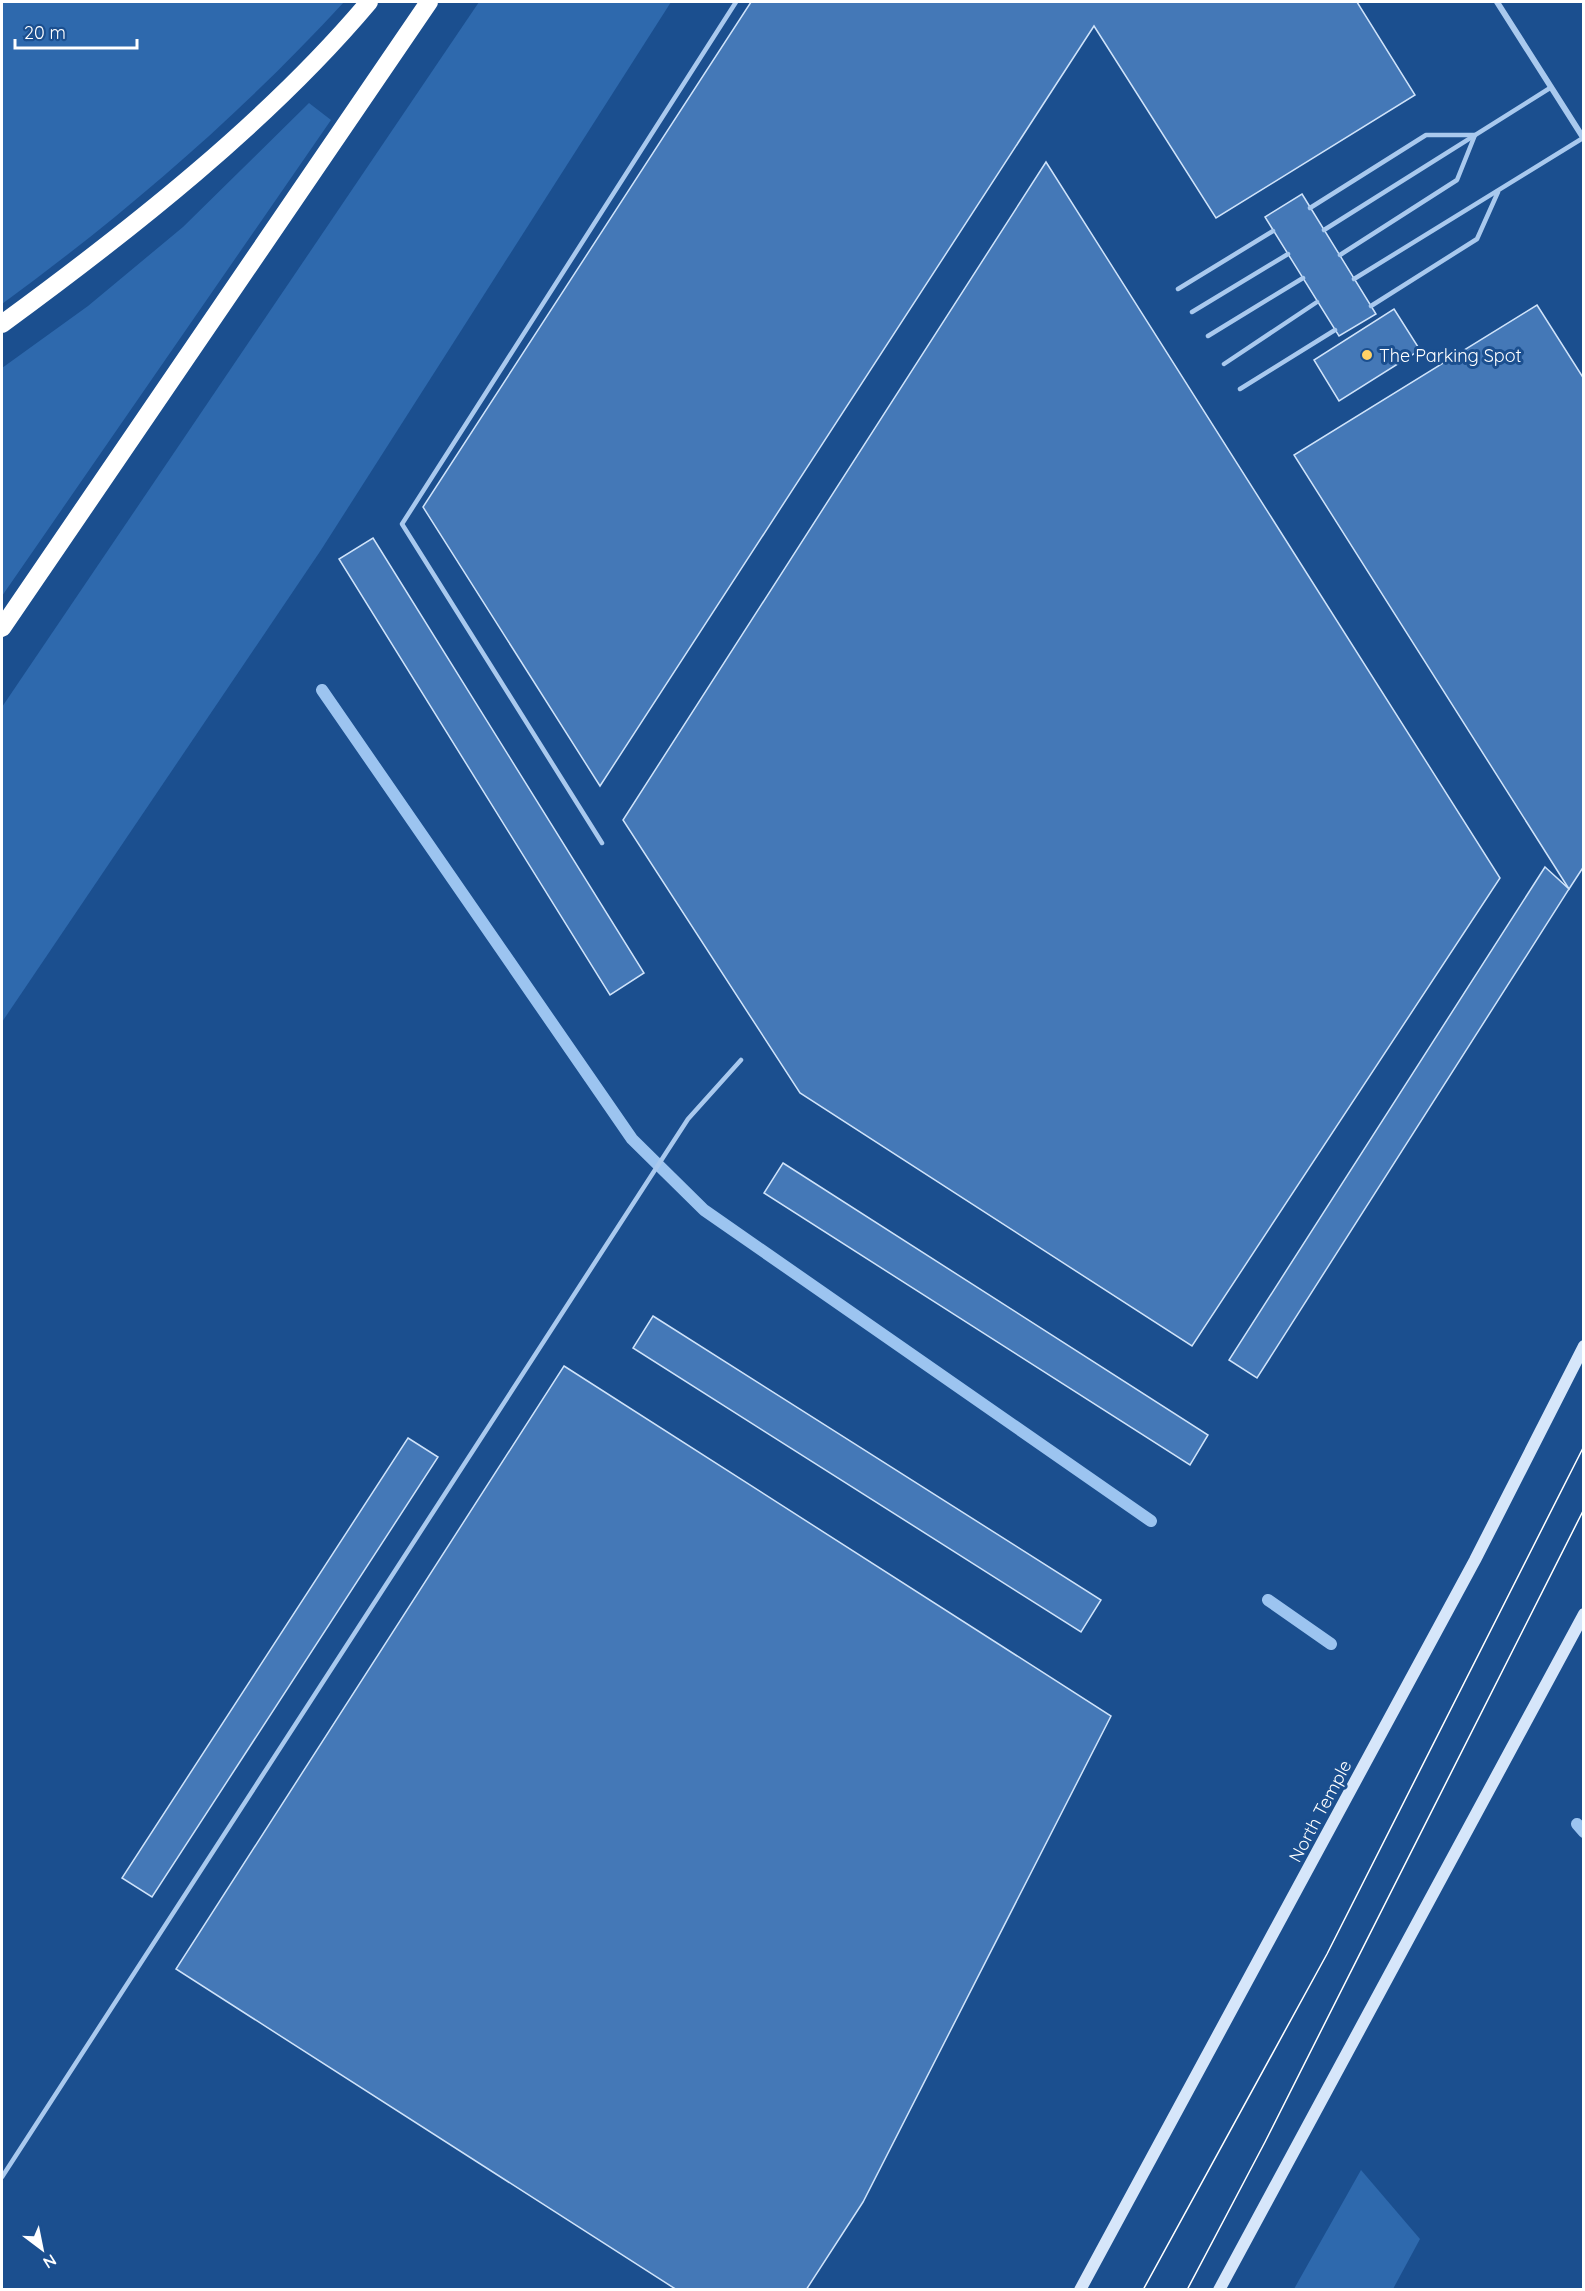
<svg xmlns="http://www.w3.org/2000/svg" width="1585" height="2291" viewBox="0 0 1585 2291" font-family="Quicksand,sans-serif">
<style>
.green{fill:#2e69ad}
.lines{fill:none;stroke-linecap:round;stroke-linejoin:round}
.stream{stroke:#9cc4f0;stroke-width:12}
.building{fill:#4478b7;stroke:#cfe3fa;stroke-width:1.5}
.lane{stroke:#a9c9ee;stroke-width:4.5}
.street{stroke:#a9c9ee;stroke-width:6}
.secondary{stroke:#d6e6fa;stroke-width:12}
.highway{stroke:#fff;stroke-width:18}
.tram{stroke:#fff;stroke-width:1.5}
.poi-dot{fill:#ffd166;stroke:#1b4f8f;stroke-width:2}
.labels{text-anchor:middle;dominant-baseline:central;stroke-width:6;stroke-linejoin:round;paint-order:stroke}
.poi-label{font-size:18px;fill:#fff;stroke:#1b4f8f;text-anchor:start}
.street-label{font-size:18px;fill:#fff;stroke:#1b4f8f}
</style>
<rect width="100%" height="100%" fill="#1b4f8f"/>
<g class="green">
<path d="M2,2H344C241,114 125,214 2,304Z"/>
<polygon points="479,2 671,2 321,550 2,1022 2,707"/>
<polygon points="309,103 331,120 2,596 2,368 88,306 183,227"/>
<polygon points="1361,2170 1420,2239 1393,2289 1294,2289"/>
</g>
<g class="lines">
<g class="stream">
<polyline points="322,690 632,1139 704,1210 1151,1521"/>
<polyline points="1268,1600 1331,1644"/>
<polyline points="1577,1824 1584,1832"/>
</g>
</g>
<g class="building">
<polygon points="751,2 1357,2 1415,95 1216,218 1094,26 600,786 423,507"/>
<polygon points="1046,162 1500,878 1192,1346 800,1093 623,820"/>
<polygon points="1302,194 1376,314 1339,336 1265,217"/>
<polygon points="1537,305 1584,379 1584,866 1569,889 1294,455"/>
<polygon points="1394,309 1420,350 1339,401 1314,360"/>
<polygon points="373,538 644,973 610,995 339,559"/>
<polygon points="1545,867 1569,889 1257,1378 1229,1360"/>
<polygon points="783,1163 1208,1435 1190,1465 764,1193"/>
<polygon points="653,1316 1101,1600 1081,1632 633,1348"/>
<polygon points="564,1366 1111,1716 863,2202 806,2290 677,2290 176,1969"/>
<polygon points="408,1438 438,1457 152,1897 122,1878"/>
</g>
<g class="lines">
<g class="lane">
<polyline points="1310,208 1426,135 1475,135 1457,180 1340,255"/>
<polyline points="1324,230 1550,88"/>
<polyline points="1354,279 1583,138"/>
<polyline points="1178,289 1273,231"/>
<polyline points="1371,306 1477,239 1498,192"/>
<polyline points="1192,312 1288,254"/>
<polyline points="1208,336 1303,278"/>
<polyline points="1224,364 1317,302"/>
<polyline points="1240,389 1335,330"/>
<polyline points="602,843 402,524 736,2"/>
<polyline points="2,2177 688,1119 741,1060"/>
</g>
<polyline class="street" points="1497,2 1584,139"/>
<g class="secondary">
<polyline points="1080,2290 1475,1560 1584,1346"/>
<polyline points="1219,2290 1584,1614"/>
</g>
<g class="highway">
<path d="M2,324C129,231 268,122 369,2"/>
<polyline points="2,628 429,2"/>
</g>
<g class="tram">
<polyline points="1143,2290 1327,1954 1584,1446"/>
<polyline points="1187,2290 1265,2142 1584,1509"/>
</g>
</g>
<circle class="poi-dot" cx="1367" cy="355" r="6"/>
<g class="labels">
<g class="poi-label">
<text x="1379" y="355">The Parking Spot</text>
</g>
<g class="street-label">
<text transform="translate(1320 1811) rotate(-62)">North Temple</text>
</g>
</g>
<rect width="1585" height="2291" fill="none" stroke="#ffffff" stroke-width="6"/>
<g transform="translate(42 2249) rotate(148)" stroke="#1b4f8f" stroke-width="4.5" paint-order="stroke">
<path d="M0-4.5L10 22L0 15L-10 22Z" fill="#ffffff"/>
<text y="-9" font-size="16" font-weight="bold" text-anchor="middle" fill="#ffffff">N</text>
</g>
<path d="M15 39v9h122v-9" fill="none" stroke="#ffffff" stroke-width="3"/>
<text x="24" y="39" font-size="18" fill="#ffffff" stroke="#1b4f8f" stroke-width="4.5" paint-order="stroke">20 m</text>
</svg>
